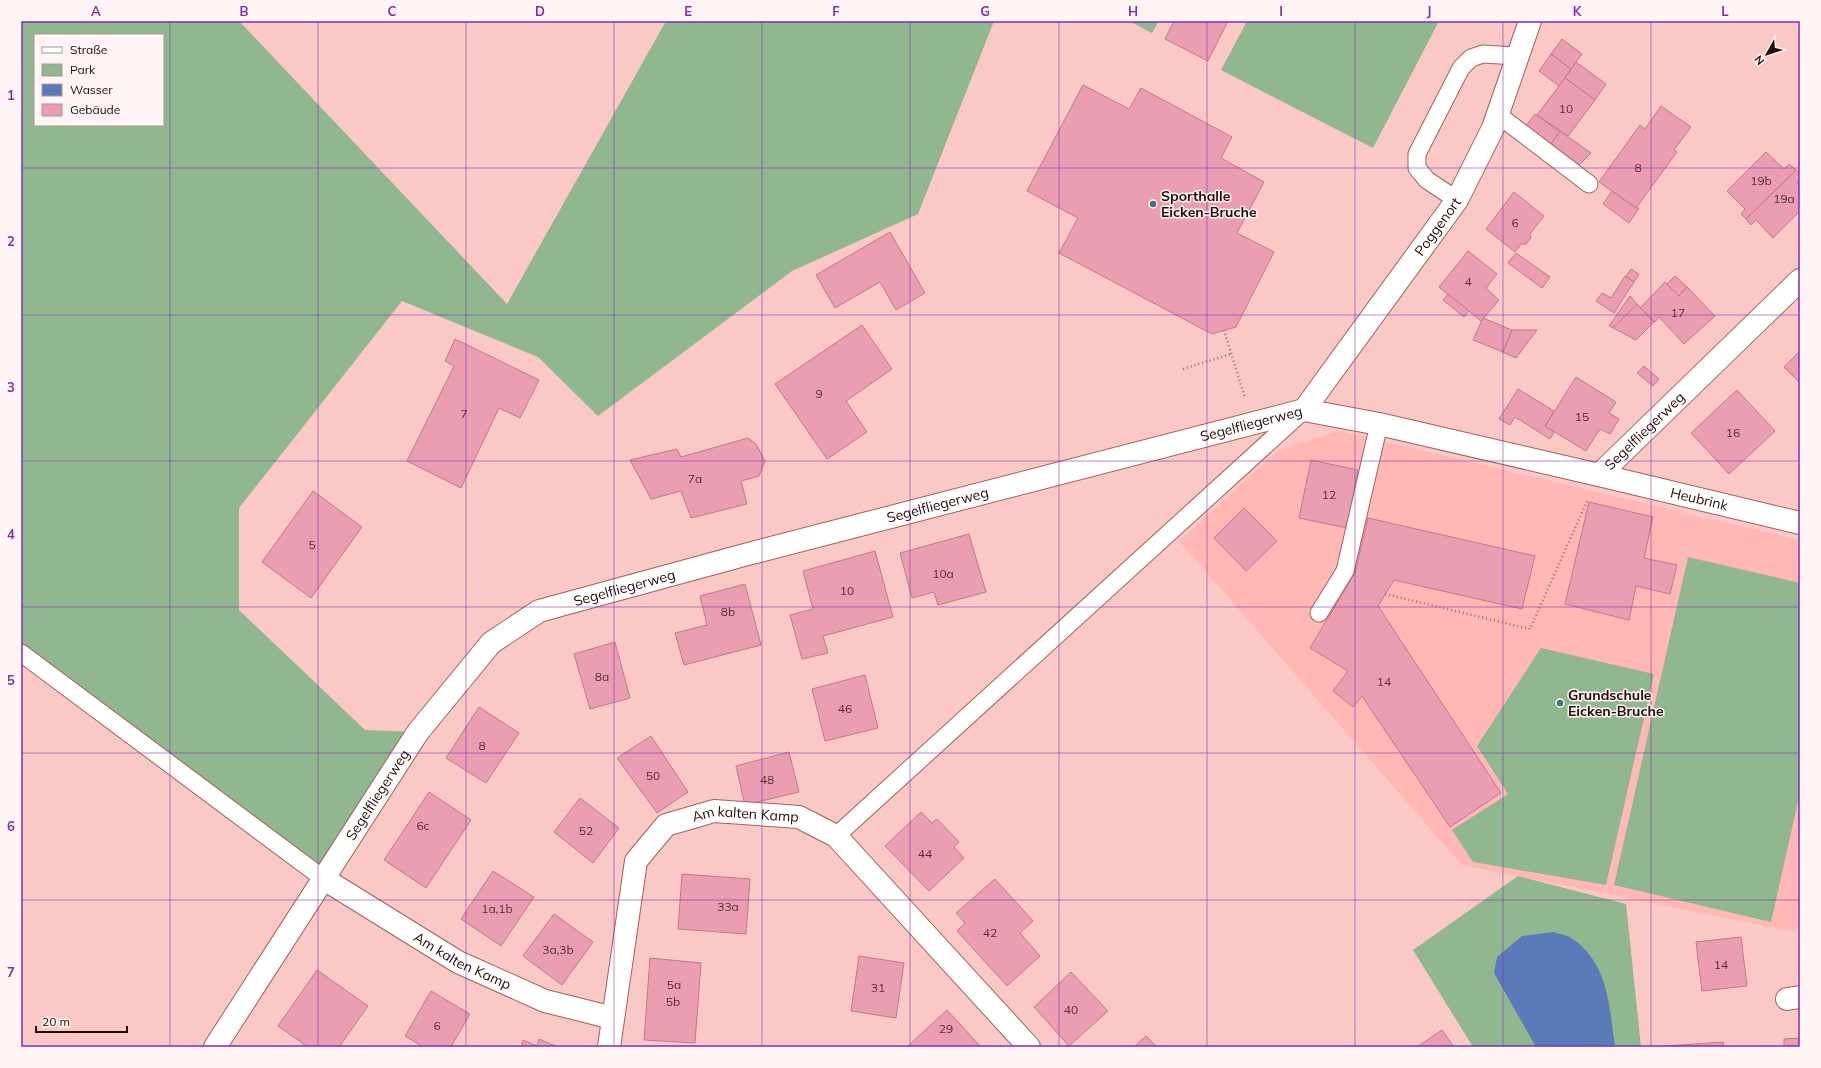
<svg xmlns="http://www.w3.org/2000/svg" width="1821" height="1068" viewBox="0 0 1821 1068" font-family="Mulish,sans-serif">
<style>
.built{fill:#ffb8b3}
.green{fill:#90b78e;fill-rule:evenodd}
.water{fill:#5b7ab9}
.building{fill:#eb9eb1;stroke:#c2798b}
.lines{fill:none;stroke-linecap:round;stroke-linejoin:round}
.service-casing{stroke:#a65e5a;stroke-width:19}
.minor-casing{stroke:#a65e5a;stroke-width:24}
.path{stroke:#97706d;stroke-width:2.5;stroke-dasharray:1 3;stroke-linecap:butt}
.service{stroke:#fff;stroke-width:17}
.minor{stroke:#fff;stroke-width:22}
.grid{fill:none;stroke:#7b2cbf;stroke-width:1;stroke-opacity:0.55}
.poi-dot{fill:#327b81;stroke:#fef5f4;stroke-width:1.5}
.labels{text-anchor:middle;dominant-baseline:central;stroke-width:3;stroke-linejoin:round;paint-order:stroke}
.number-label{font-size:12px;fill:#562e32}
.poi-label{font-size:14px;font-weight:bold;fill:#240908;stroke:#fef5f4;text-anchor:start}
.street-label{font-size:14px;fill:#240908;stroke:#fef5f4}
.neatline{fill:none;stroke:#7b2cbf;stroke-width:1.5}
.grid-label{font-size:13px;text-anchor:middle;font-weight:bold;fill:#7b2cbf}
</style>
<rect width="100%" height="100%" fill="#fac9c5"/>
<polygon class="built" points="1339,431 1800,540 1800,918 1797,932 1462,865 1179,541 1279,450"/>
<g class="green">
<path d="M21,21H239L507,304L666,21H994L918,214L792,271L598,416L538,357L402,301L239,508V610L365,730L418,732L324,879L21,653ZM35,35H163V125H35Z"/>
<polygon points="1129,21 1159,21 1152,33"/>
<polygon points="1247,21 1439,21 1373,148 1221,70"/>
<polygon points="1688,557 1800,583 1800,793 1771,922 1614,885"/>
<polygon points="1541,648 1654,674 1606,885 1473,862 1452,830 1508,794 1477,746"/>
<polygon points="1518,876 1626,904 1641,1047 1473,1047 1413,950"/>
</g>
<path class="water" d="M1553,932C1559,934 1568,935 1573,939C1609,965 1609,1006 1615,1047H1536L1494,973L1497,957L1522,936Z"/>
<g class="building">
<polygon points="1174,21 1228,21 1208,61 1165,39"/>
<polygon points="1562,39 1582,54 1571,69 1551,54"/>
<polygon points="1551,54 1571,69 1559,86 1539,71"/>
<polygon points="1576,62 1606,84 1595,100 1565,78"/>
<polygon points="1565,78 1595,100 1568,136 1537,115"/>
<polygon points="1083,85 1129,109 1141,88 1232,137 1221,158 1264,182 1237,233 1274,252 1236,327 1212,334 1059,253 1078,218 1027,191"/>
<polygon points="1661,106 1691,127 1674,150 1677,152 1636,208 1599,182 1640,125 1645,129"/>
<polygon points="1535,114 1560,132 1551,144 1526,126"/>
<polygon points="1560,131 1591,153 1579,165 1551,144"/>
<polygon points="1766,152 1784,169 1789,164 1796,170 1746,219 1741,214 1745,209 1727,191"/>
<polygon points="1796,170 1800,174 1800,180 1797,183 1800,186 1800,211 1773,238 1756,220 1751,225 1746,219"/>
<polygon points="1612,191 1636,208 1639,208 1629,223 1603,204"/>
<polygon points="1514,192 1544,216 1530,234 1531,238 1526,244 1521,244 1515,252 1486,229"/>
<polygon points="890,232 925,293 896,310 880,282 835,308 816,275"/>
<polygon points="1468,251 1497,274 1486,288 1499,300 1481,321 1439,287"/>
<polygon points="1516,253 1550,277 1542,288 1508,263"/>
<polygon points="1631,269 1639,274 1634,282 1626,276"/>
<polygon points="1625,276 1634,282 1614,313 1596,301 1602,293 1611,298"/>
<polygon points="1675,276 1687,287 1679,296 1667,284"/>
<polygon points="1665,282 1679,296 1687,287 1715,316 1684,344 1659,317 1655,322 1640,308"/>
<polygon points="1448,294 1469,311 1464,317 1443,300"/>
<polygon points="1630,296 1637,304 1613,328 1609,326"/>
<polygon points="1637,304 1654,322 1636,340 1613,328"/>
<polygon points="1483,318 1512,330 1503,352 1473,340"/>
<polygon points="862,325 892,369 846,401 867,432 827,459 775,384"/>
<polygon points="1512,330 1537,330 1516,358 1503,352"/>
<polygon points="455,339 539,380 520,418 499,408 461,488 407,461 454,366 445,361"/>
<polygon points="1800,351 1800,383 1784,367"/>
<polygon points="1644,366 1659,379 1653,386 1637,373"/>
<polygon points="1576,377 1616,402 1609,413 1619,419 1610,434 1600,429 1586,451 1545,426"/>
<polygon points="1518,389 1554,411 1545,426 1554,432 1550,439 1515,417 1510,425 1499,419"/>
<polygon points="1737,390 1775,431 1729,474 1691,433"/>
<polygon points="748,438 756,444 765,461 759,476 741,481 747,504 691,518 681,491 651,499 630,460 677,449 681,457"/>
<polygon points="1311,460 1358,470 1347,528 1299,518"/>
<polygon points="313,491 362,527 311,598 262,562"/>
<polygon points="1589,502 1653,517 1644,558 1677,565 1670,594 1636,586 1629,620 1565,604"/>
<polygon points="1244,508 1277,541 1246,571 1214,538"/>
<polygon points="1368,518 1535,556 1522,609 1394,580 1378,606 1501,793 1450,827 1362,696 1353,707 1333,691 1348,671 1310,648 1355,573"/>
<polygon points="969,534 986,592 938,605 934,592 912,598 900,553"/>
<polygon points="875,551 893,617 823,636 828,653 802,659 790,615 813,609 803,571"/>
<polygon points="745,584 761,645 684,665 675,633 707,625 700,596"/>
<polygon points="615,642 630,698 590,709 574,654"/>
<polygon points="865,675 878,728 825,741 812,689"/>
<polygon points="479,707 519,733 486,783 446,758"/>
<polygon points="651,736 688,792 657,813 617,758"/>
<polygon points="789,752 799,792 745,805 736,766"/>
<polygon points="429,792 471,820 426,888 384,860"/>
<polygon points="580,798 619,828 593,863 554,832"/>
<polygon points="921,812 932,823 937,819 959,842 954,847 964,858 929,891 885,846"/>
<polygon points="493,871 534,897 501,946 461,919"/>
<polygon points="682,874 750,879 746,934 678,929"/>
<polygon points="995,879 1033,921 1020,933 1040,956 1007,986 957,931 965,923 956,913"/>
<polygon points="554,914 593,942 562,985 523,956"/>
<polygon points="1741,937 1747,986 1702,991 1696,942"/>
<polygon points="859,956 904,963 896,1018 851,1011"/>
<polygon points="650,958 701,963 695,1043 644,1040"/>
<polygon points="317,970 368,1006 339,1047 308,1047 278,1026"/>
<polygon points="1071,972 1108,1011 1069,1046 1034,1007"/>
<polygon points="431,991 470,1014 451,1047 423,1047 405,1036"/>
<polygon points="947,1010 979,1045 977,1047 907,1047"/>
<polygon points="1442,1030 1454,1047 1417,1047"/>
<polygon points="1146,1036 1157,1047 1134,1047"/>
<polygon points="1800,1038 1800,1047 1784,1047 1784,1039"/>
<polygon points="539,1039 558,1047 521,1047 523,1040 537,1046"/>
<polygon points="1723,1042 1724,1047 1666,1047 1666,1046"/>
</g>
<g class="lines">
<defs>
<g id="service">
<polyline points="1497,114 1589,184"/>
<polyline points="1457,200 1427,180 1417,168 1417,154 1461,68 1471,58 1483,54 1516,56"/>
<polyline points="1319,613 1345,571 1379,424"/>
<polyline points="21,653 324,879"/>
<polyline points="836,836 1304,410"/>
</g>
<g id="minor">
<path id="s1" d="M1304,410L1457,200L1493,128L1530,21"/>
<path id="s2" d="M1599,475L1800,523"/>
<path id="s3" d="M324,879L458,962L545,1001L613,1018"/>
<polyline points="1787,999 1800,997"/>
<path id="s4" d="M215,1047L418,732L491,643L539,611L748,554L1304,410L1379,424L1599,475L1800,280"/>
<path id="s5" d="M609,1047L636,861L666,825L714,811L799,817L836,836L1029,1047"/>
</g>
</defs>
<use href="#service" class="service-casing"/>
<use href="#minor" class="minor-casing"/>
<g class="path">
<polyline points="1224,330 1245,398"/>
<polyline points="1183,369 1231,354"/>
<polyline points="1385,594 1530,629 1588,499"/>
</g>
<use href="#service" class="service"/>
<use href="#minor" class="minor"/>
</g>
<path class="grid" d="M170,21V1047M318,21V1047M466,21V1047M614,21V1047M762,21V1047M910,21V1047M1059,21V1047M1207,21V1047M1355,21V1047M1503,21V1047M1651,21V1047M21,168H1800M21,315H1800M21,461H1800M21,607H1800M21,753H1800M21,900H1800"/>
<g class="poi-dot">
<circle cx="1153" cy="204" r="4"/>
<circle cx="1560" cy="703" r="4"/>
</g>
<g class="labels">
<g class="number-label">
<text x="1566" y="108">10</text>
<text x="1638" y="167">8</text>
<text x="1761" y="180">19b</text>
<text x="1784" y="198">19a</text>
<text x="1515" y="222">6</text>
<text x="1468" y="281">4</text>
<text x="1678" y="312">17</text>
<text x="819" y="393">9</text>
<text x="464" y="413">7</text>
<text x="1582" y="416">15</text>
<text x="1733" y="432">16</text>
<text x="695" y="478">7a</text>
<text x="1329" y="494">12</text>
<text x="312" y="544">5</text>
<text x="943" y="573">10a</text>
<text x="847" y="590">10</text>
<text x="728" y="611">8b</text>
<text x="602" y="676">8a</text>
<text x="1384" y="681">14</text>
<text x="845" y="708">46</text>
<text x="482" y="745">8</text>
<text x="653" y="775">50</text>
<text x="767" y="779">48</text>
<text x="423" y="825">6c</text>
<text x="586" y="830">52</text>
<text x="925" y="853">44</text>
<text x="728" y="906">33a</text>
<text x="497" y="908">1a,1b</text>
<text x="990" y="932">42</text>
<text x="558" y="949">3a,3b</text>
<text x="1721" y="964">14</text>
<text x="674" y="984">5a</text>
<text x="878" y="987">31</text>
<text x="673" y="1001">5b</text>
<text x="1071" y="1009">40</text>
<text x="437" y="1025">6</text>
<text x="946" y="1028">29</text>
</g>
<g class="poi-label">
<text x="1161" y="196">Sporthalle<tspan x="1161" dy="16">Eicken-Bruche</tspan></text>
<text x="1568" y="695">Grundschule<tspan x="1568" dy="16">Eicken-Bruche</tspan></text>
</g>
<g class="street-label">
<text stroke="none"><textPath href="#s1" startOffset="227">Poggenort</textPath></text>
<text stroke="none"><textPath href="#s4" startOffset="1284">Segelfliegerweg</textPath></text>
<text stroke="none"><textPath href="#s4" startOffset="1704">Segelfliegerweg</textPath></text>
<text stroke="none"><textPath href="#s2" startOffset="103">Heubrink</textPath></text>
<text stroke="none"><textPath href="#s4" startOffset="960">Segelfliegerweg</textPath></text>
<text stroke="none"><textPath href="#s4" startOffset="636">Segelfliegerweg</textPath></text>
<text stroke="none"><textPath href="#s4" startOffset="300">Segelfliegerweg</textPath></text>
<text stroke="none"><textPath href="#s5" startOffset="316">Am kalten Kamp</textPath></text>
<text stroke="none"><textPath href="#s3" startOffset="161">Am kalten Kamp</textPath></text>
</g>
</g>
<rect width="1821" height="1068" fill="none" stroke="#fef5f4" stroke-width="44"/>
<rect x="34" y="34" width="130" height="92" fill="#fef5f4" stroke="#a79796"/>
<rect x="42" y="47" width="20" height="6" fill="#ffffff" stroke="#a79796"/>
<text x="70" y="54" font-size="12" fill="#240908">Straße</text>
<rect x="42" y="64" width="20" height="12" fill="#90b78e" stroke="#a79796"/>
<text x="70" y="74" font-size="12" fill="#240908">Park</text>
<rect x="42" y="84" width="20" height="12" fill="#5b7ab9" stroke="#a79796"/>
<text x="70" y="94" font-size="12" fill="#240908">Wasser</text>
<rect x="42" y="104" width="20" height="12" fill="#eb9eb1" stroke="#a79796"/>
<text x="70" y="114" font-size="12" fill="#240908">Gebäude</text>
<g transform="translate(1767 54) rotate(231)" stroke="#fef5f4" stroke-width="3" paint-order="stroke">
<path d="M0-3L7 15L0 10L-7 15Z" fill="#240908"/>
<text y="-6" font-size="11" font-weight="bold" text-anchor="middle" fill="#240908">N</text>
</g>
<path d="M36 1026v6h91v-6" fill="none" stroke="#240908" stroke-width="2"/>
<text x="42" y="1026" font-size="12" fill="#240908" stroke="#fef5f4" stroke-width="3" paint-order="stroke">20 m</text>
<rect x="22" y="22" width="1777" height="1024" class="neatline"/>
<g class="grid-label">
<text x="96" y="16">A</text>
<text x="244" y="16">B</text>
<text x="392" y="16">C</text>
<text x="540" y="16">D</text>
<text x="688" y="16">E</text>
<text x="836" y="16">F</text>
<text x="985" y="16">G</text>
<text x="1133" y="16">H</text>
<text x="1281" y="16">I</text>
<text x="1429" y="16">J</text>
<text x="1577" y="16">K</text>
<text x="1725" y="16">L</text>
<text x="11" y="100">1</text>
<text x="11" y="246">2</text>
<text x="11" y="392">3</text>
<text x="11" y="539">4</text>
<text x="11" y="685">5</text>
<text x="11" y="831">6</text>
<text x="11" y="977">7</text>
</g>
</svg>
